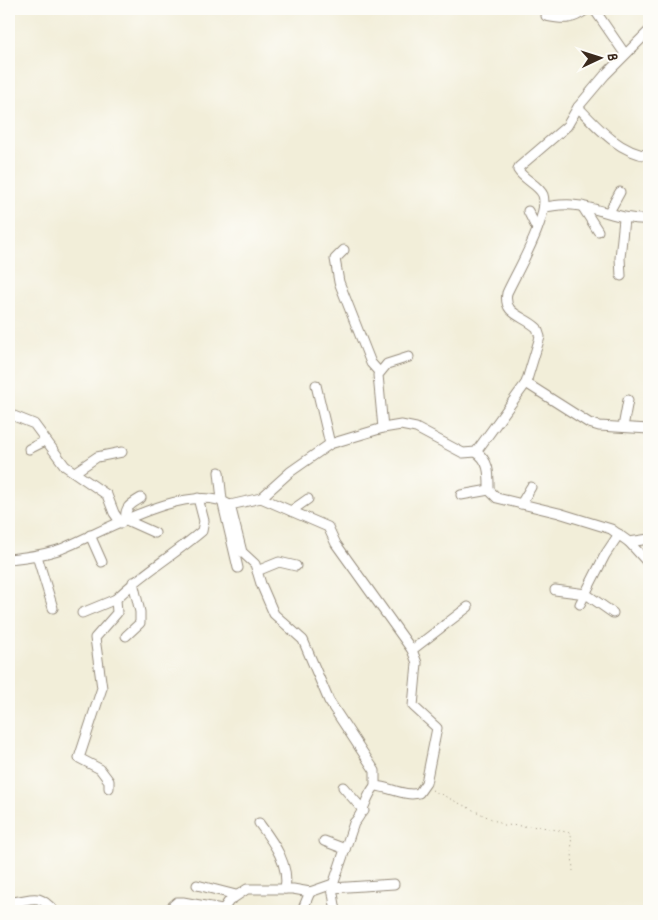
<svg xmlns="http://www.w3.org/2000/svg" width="658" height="920" viewBox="0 0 658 920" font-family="'Patrick Hand',sans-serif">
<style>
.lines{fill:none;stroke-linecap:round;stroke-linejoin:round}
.minor-casing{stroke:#968c7c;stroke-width:11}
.path{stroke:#968c7c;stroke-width:1;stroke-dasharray:1 4;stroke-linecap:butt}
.minor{stroke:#fff;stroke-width:9}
</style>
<rect width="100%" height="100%" fill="#fdfcf7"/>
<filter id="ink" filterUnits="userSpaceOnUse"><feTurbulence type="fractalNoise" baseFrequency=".02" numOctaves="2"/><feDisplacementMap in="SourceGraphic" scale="10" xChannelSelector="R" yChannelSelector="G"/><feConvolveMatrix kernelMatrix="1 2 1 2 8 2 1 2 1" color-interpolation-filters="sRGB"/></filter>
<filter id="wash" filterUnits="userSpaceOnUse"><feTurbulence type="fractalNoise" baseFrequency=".0096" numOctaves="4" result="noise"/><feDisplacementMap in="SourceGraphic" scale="20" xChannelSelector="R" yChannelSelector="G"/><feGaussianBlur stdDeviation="1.12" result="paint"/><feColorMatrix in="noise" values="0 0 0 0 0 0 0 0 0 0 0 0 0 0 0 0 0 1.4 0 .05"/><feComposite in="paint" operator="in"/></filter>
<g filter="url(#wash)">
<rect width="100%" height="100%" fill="#f2eed9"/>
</g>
<g filter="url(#ink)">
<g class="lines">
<defs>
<g id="minor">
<polyline points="594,9 625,54"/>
<path d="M546,16C565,20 572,20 587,9"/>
<path d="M578,107C598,128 619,152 649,156"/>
<polyline points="582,206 598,231"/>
<path d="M544,207C553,206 563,204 572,205C599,207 622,221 649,219"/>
<polyline points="528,211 537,229"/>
<polyline points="609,212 620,192"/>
<polyline points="344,250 335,259 339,282 371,363 379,372"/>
<polyline points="621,276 620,258 624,219"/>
<polyline points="526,383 589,423 599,426 649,429"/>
<polyline points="316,385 330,444"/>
<polyline points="9,414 34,424 65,466 107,495 114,513 121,523"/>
<polyline points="623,427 628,400"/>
<polyline points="383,428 378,375 387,364 409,357"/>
<polyline points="29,449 45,441"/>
<path d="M476,452C490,461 489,475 489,490L497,498L559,513L611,529L629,542L649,564"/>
<polyline points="75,472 97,457 122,452"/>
<polyline points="219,472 222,500 238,568"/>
<polyline points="461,495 489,490"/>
<path d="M141,498C131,504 124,507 126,520L155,533"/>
<path d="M261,498L328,527L336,544L412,650L417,663L413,706L437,728L426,783L419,793C405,797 390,787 375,786C365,797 365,812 354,823L332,888L336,911"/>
<polyline points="521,504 531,487"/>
<polyline points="230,505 242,552 255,564 261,584 274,614 303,640 329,701 375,771 375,786"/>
<polyline points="291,511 308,499"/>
<polyline points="90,535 102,562"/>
<polyline points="629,542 649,539"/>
<polyline points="37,556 53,608"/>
<path d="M9,559C27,557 44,555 61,549C103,532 189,480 230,505L261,498L290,472L330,444L383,428L401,425L416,428L463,453L476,452L526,383L540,337L537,328C523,315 503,315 507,293C516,273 550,216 543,195C539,185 524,180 518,170L519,167L567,126L578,107L605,75L649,31"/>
<polyline points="257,571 279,562 296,566"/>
<polyline points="555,590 586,594 613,613"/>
<polyline points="580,604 605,555 619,534"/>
<polyline points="82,613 116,599"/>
<polyline points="126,636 140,623 140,612 133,582"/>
<polyline points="412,650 468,607"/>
<polyline points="343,787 364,811"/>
<path d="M109,788V781L100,769L79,758L102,688L95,638L117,613L116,599C141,574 174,555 202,531L204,521L198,498"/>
<path d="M259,823C273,842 290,864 285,889"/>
<polyline points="324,841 345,849"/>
<polyline points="197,885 236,895"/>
<polyline points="332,888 394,884"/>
<path d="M9,902C31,902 36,890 54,911"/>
<polyline points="168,910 177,902 183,902 222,909"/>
<polyline points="222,911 229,901 247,889 293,889 310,892 333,884"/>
<polyline points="302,911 310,892"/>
</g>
</defs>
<use href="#minor" class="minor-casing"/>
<polyline class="path" points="432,790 504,825 542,827 571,833 573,871"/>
<use href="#minor" class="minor"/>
</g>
</g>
<rect width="658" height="920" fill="none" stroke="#fdfcf7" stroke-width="30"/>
<g transform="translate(600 58) rotate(86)" stroke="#fdfcf7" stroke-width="4" paint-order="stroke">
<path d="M0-4L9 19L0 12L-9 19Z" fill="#3b2a1e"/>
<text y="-8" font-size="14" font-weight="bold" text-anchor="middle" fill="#3b2a1e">B</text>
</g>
</svg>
